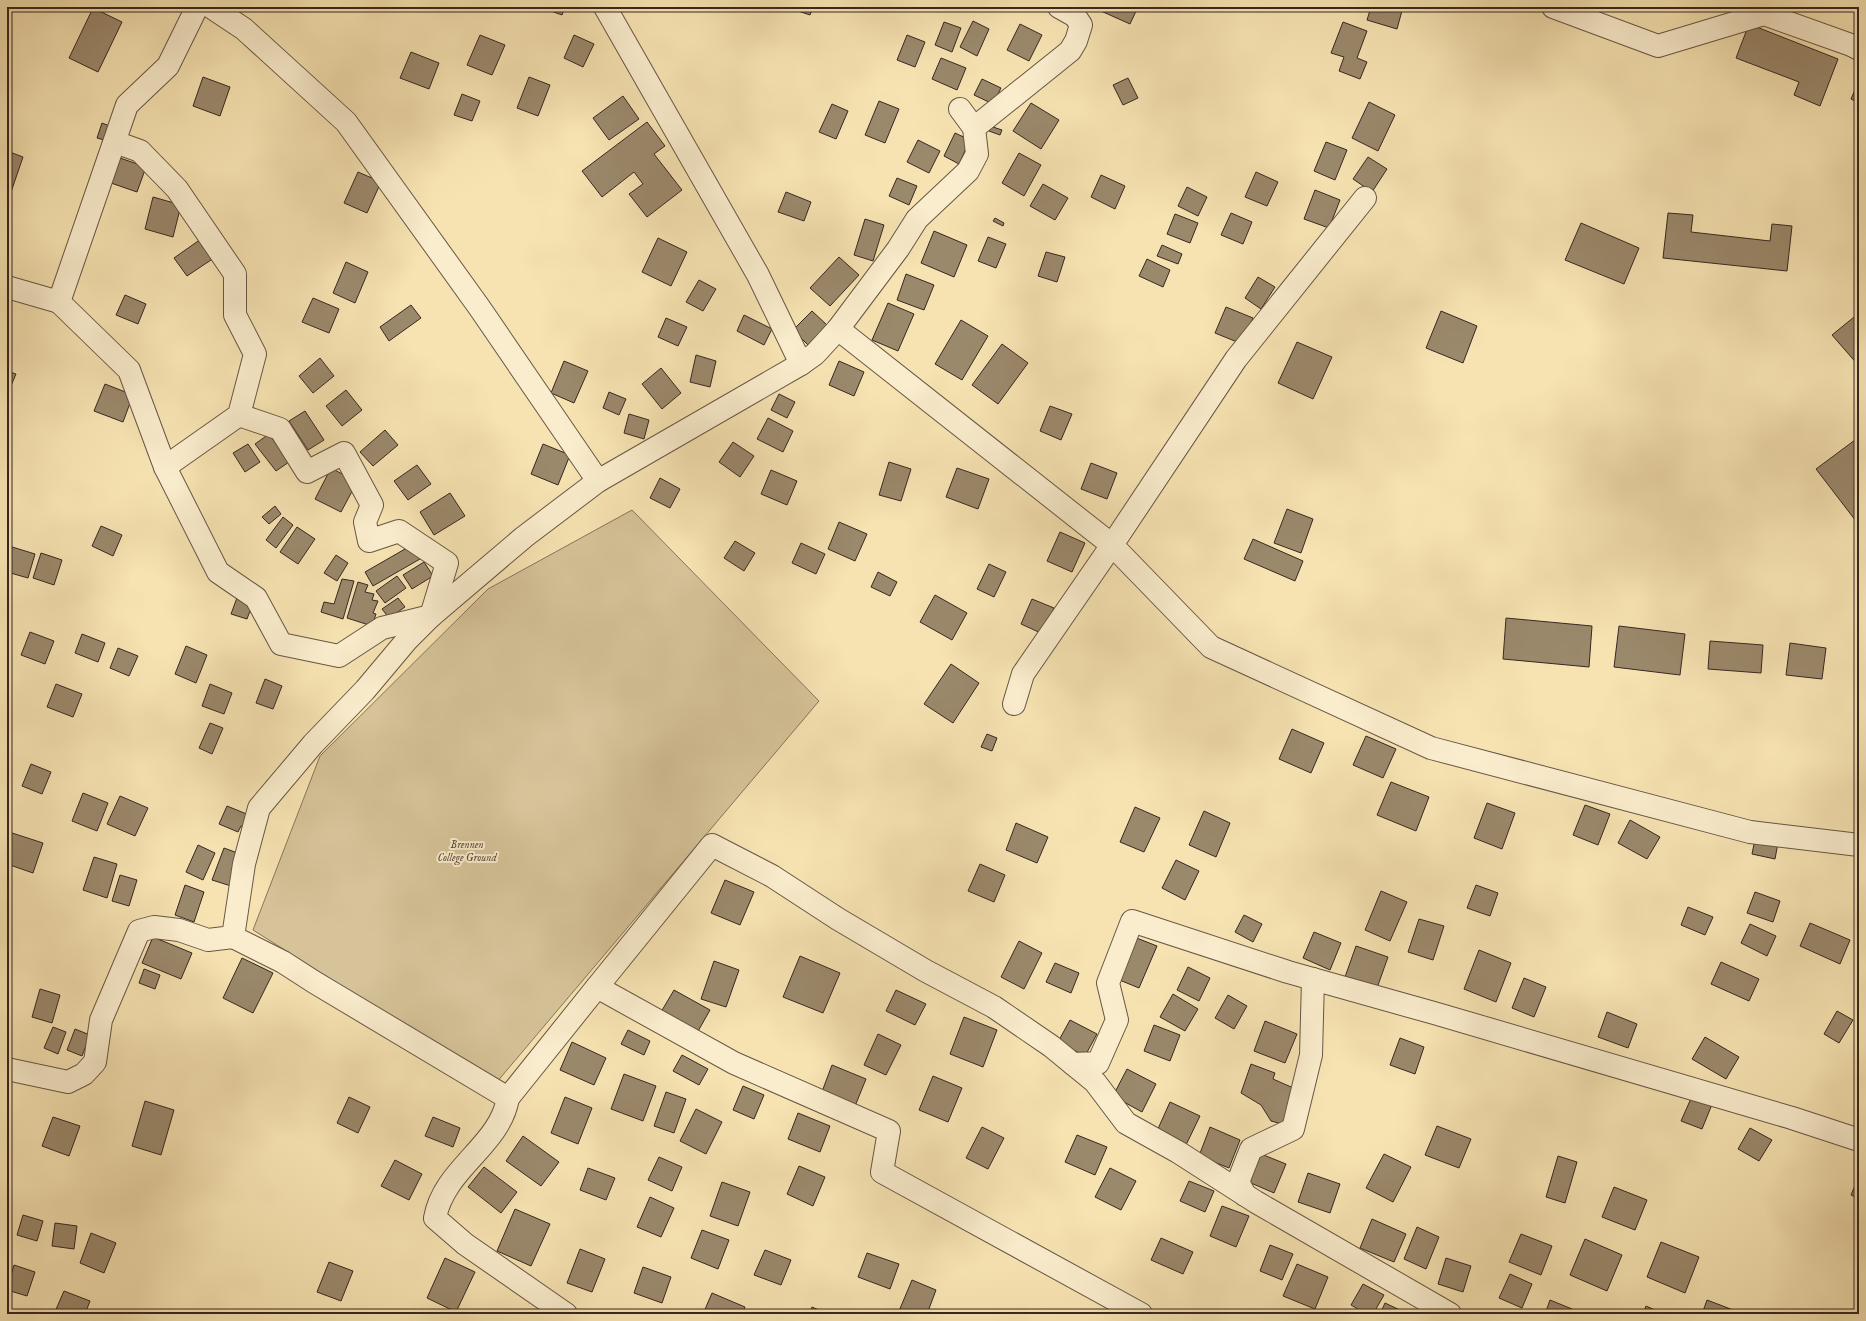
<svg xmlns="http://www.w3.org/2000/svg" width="1866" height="1321" viewBox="0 0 1866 1321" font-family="'IM FELL English',serif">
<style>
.green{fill:#d6c399;stroke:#86755d}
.building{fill:#9b896c;stroke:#372721}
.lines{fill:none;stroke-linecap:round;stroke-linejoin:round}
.street-casing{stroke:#675645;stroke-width:24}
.street{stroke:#faedcd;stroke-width:22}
.labels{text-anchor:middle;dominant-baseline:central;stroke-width:4;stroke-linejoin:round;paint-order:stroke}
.park-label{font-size:11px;font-style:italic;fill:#5f4e3f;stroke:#faedcd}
</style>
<rect width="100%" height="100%" fill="#f7e3b2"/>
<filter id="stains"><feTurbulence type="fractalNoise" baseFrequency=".005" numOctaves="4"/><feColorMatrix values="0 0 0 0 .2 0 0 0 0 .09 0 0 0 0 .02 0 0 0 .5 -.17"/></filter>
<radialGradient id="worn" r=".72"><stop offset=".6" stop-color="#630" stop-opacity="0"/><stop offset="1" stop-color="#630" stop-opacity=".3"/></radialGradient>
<polygon class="green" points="632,510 819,701 496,1083 253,930 320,756 488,589"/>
<g class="building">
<polygon points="273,7 285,7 284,11"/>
<polygon points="540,7 565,7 562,15"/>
<polygon points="793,7 813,7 810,15 792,9"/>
<polygon points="1092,7 1138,7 1130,24"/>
<polygon points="1371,7 1403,7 1397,29 1367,20"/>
<polygon points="93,8 122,22 98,72 69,58"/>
<polygon points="973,21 989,29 977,56 960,47"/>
<polygon points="944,22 961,28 952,52 935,45"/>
<polygon points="1343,22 1367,31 1357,58 1367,62 1360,79 1339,71 1344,57 1331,53"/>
<polygon points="1020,24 1042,35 1029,61 1007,50"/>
<polygon points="1749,24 1838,59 1820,106 1794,95 1799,82 1736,58"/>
<polygon points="480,35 505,45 492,75 467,65"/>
<polygon points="574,35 594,44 583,67 564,58"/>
<polygon points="907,35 925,42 915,67 897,60"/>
<polygon points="411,52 439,63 429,89 400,78"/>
<polygon points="941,58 966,68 957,90 932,79"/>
<polygon points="203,77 230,87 220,116 193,106"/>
<polygon points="529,77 550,85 538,116 517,108"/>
<polygon points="1128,78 1138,98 1123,105 1113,85"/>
<polygon points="982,79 1001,88 993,104 974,95"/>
<polygon points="1859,81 1859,103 1851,99"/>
<polygon points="462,94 480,101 472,121 454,115"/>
<polygon points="623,96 639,119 609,140 593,118"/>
<polygon points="879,101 899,109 885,143 865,135"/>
<polygon points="1369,102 1395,115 1378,151 1352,138"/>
<polygon points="1031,103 1059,120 1041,149 1013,131"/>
<polygon points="832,104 848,111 836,139 819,132"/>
<polygon points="647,122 665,146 654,154 682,190 647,217 629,194 643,184 634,172 602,197 582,171"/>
<polygon points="102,123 115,128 111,142 97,138"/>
<polygon points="990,126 1002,130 1000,135 989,131"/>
<polygon points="955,133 970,140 959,164 944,156"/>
<polygon points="918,140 940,151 929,173 907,162"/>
<polygon points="1326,142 1347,150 1335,180 1314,171"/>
<polygon points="7,151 23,157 11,192 7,190"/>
<polygon points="1019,153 1041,165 1024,196 1002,183"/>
<polygon points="1368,157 1387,169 1372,192 1353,179"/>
<polygon points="120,158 146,167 137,192 111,183"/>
<polygon points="358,172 381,182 367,213 344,203"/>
<polygon points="1256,172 1278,182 1267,206 1245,197"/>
<polygon points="1101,175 1125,186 1115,209 1091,197"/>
<polygon points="897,178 917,186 909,205 889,196"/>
<polygon points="1043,184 1068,198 1055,220 1030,206"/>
<polygon points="1187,187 1207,197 1198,216 1178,206"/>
<polygon points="1315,190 1340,200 1329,228 1304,219"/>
<polygon points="786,192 811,202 804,221 778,212"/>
<polygon points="153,197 181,205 173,237 145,229"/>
<polygon points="1231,213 1252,222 1243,244 1221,235"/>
<polygon points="1668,213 1693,215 1691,232 1770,241 1772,224 1792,226 1787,271 1663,258"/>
<polygon points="1175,214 1198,223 1190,243 1167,234"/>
<polygon points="995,218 1004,223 1003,226 993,221"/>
<polygon points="865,219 884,225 873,261 854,255"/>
<polygon points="1581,223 1639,248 1624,284 1565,260"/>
<polygon points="934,231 967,245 954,277 921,263"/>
<polygon points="988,237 1006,244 996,268 978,261"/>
<polygon points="658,238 687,252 671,286 642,272"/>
<polygon points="201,239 214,258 187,276 174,258"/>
<polygon points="1162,245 1182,254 1178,264 1157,256"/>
<polygon points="1046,252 1065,257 1057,282 1038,276"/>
<polygon points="839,257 859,275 830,306 810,288"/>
<polygon points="1147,259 1170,270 1163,287 1139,276"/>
<polygon points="346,262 368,272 355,303 333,293"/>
<polygon points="906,274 934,285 924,310 897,300"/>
<polygon points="1258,277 1275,287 1261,309 1245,298"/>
<polygon points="699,280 716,289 703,311 686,302"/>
<polygon points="125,295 146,304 138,324 116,315"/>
<polygon points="313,298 339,309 329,333 302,322"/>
<polygon points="888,303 914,314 898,351 872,340"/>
<polygon points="411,305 421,318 389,341 380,327"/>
<polygon points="1226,307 1253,318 1242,344 1215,333"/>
<polygon points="812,311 827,325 808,345 793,330"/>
<polygon points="1441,311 1477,326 1463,363 1426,348"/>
<polygon points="1859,313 1859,366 1832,335"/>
<polygon points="744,315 772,329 764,345 737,331"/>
<polygon points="666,318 687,327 678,346 658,337"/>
<polygon points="961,320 988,336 962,380 935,364"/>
<polygon points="1297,342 1332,357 1313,399 1278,383"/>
<polygon points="1002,344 1028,363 998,404 972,385"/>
<polygon points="696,355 716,361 710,387 690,382"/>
<polygon points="320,358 334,376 313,393 299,376"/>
<polygon points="564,361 588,371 574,403 551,393"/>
<polygon points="839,361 864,372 854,396 829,385"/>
<polygon points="661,368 681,393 662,409 642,384"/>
<polygon points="7,371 16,374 7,395"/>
<polygon points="105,384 133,395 123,422 94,411"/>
<polygon points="346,390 362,410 342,426 326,406"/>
<polygon points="609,392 626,399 619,415 603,408"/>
<polygon points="779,394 795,402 787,418 771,410"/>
<polygon points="1050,406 1072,414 1061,440 1040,431"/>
<polygon points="305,411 324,440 308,450 289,421"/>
<polygon points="629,414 649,420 644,439 624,433"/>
<polygon points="768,418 793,431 783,452 757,439"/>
<polygon points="385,430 398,445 373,466 360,452"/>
<polygon points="269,434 289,462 276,471 255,444"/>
<polygon points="1859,437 1859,525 1816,469"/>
<polygon points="733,442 754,456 740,477 719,462"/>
<polygon points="248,444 260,462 245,472 233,453"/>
<polygon points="543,444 570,455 558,485 531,474"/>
<polygon points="889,462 911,469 901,501 879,495"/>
<polygon points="1091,463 1117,473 1107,499 1081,489"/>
<polygon points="417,465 431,484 408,500 394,481"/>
<polygon points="331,468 357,482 341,512 315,499"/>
<polygon points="957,468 989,479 978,509 946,497"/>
<polygon points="771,470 797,481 787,505 761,494"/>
<polygon points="660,478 680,489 670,508 650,498"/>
<polygon points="450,493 465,516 434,535 420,512"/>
<polygon points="275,506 281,514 269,524 262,517"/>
<polygon points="1287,509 1313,519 1301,553 1274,543"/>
<polygon points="283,517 293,525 276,548 266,540"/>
<polygon points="839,522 867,534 855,561 828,549"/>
<polygon points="101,526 122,535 113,556 92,546"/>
<polygon points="297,527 315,539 298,564 280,552"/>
<polygon points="1060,532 1085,543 1072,572 1047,561"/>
<polygon points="1253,539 1303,561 1295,581 1244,559"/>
<polygon points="735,541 755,553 744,571 724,558"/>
<polygon points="801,543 825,554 816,574 792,563"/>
<polygon points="412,545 420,559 373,586 365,572"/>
<polygon points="9,546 35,554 28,578 7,572 7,553"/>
<polygon points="41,553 62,560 54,585 33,578"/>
<polygon points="336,555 348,563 337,581 324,573"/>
<polygon points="424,562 433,576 412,589 403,575"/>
<polygon points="989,564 1006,572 994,597 977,589"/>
<polygon points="878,572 897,582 890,596 871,587"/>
<polygon points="397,576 406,588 385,603 376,591"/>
<polygon points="342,579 354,581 343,619 321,612 324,602 334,604"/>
<polygon points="358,582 368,585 365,592 374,594 372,600 378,601 373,613 376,614 372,626 347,618"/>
<polygon points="238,595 254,600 247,619 231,614"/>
<polygon points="935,595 967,613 952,640 920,622"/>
<polygon points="398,598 405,607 389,618 382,609"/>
<polygon points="1032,599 1054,608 1043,634 1021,624"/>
<polygon points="1506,618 1592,626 1589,667 1503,659"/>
<polygon points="1619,626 1685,634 1680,675 1614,667"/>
<polygon points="30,632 54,641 45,664 21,655"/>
<polygon points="82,634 105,643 98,662 75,653"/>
<polygon points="1710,641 1763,645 1761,673 1708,669"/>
<polygon points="1790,643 1826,648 1822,679 1786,675"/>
<polygon points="186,646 207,655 196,683 175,674"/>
<polygon points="118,648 138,656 129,676 110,668"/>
<polygon points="951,664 979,683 953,723 924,704"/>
<polygon points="265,679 282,686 273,709 256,703"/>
<polygon points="56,684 82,694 73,717 47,707"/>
<polygon points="210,684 232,693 224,714 202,706"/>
<polygon points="210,723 223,728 212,754 199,748"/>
<polygon points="1292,729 1324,743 1311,773 1279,759"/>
<polygon points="987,734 997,738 992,751 981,747"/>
<polygon points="1366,736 1396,749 1383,778 1353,765"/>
<polygon points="31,764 51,772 42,794 22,786"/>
<polygon points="1391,782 1429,797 1416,831 1377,815"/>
<polygon points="83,793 108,803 97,831 72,821"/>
<polygon points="120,796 148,808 135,836 107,824"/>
<polygon points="1487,803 1515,813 1502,849 1474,838"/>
<polygon points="1585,805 1610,814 1598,845 1573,835"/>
<polygon points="227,806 254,817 249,829 241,826 238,832 219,824"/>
<polygon points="1135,807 1160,818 1144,852 1120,842"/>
<polygon points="1204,811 1230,823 1216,857 1189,845"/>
<polygon points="1630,820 1660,837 1647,859 1618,843"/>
<polygon points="1016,823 1048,837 1037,863 1006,850"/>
<polygon points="9,832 43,843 33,873 7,864 7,840"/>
<polygon points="1755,839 1778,843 1775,859 1752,854"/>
<polygon points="198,845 215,853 203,880 186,872"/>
<polygon points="224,848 243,855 231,886 212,880"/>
<polygon points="94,857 117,864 107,898 83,890"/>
<polygon points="1176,860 1199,871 1185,900 1162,888"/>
<polygon points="980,864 1005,875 994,902 968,891"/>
<polygon points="120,875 137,880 129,906 112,901"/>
<polygon points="725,880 754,892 740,925 711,913"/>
<polygon points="185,885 204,892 194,922 175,915"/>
<polygon points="1476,885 1498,893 1490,916 1467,908"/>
<polygon points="1381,891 1407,902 1390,941 1365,930"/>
<polygon points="1755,892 1780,901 1773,922 1747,913"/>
<polygon points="1688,907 1713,917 1705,935 1681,925"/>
<polygon points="1244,915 1262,924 1253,942 1235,932"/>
<polygon points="1419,919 1444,926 1433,960 1408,952"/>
<polygon points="1810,923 1850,940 1840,964 1800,946"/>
<polygon points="1750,924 1776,936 1767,956 1741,943"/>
<polygon points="1314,932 1341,943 1330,970 1303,958"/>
<polygon points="153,937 192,953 181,979 142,963"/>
<polygon points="1134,937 1157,946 1139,988 1117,979"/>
<polygon points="1019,941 1042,953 1024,989 1001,977"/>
<polygon points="1356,946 1388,957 1377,988 1345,977"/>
<polygon points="1479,950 1511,963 1496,1002 1464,989"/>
<polygon points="800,956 840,973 823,1013 783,997"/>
<polygon points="242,958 273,973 253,1013 223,998"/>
<polygon points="714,961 739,970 726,1007 701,999"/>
<polygon points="1721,962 1759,979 1749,1001 1711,984"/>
<polygon points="1055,963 1079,973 1071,993 1046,982"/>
<polygon points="1188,967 1210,978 1199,1001 1177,990"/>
<polygon points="144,969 160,975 155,989 139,983"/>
<polygon points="1524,978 1546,987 1534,1017 1512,1008"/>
<polygon points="40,989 60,995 52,1023 32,1017"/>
<polygon points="674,990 710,1010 697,1033 661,1012"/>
<polygon points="896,990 926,1004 915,1025 886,1011"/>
<polygon points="1173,994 1198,1009 1185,1031 1160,1017"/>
<polygon points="1228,995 1247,1006 1234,1029 1215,1018"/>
<polygon points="1837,1011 1853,1020 1839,1043 1824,1034"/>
<polygon points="1607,1012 1637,1024 1628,1048 1598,1037"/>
<polygon points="964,1017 997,1030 983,1067 950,1054"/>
<polygon points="1070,1020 1097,1034 1085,1056 1058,1042"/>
<polygon points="1265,1021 1297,1034 1285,1063 1254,1051"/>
<polygon points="1154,1025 1180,1035 1170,1061 1144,1051"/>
<polygon points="53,1027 66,1032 58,1054 44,1048"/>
<polygon points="75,1029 90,1035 82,1056 67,1050"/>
<polygon points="628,1030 650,1041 644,1055 621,1044"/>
<polygon points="878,1034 901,1045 886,1075 864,1065"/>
<polygon points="1705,1037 1739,1057 1726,1079 1692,1059"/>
<polygon points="1400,1038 1424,1047 1415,1074 1390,1065"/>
<polygon points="572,1042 606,1058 594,1085 560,1070"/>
<polygon points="682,1055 708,1069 699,1085 673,1071"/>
<polygon points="1251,1064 1275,1073 1273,1079 1298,1090 1286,1125 1271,1121 1261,1105 1241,1093"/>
<polygon points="832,1065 866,1079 853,1111 820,1097"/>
<polygon points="1127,1069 1156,1084 1142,1112 1113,1096"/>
<polygon points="624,1074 656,1086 643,1121 611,1109"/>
<polygon points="933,1076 962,1088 948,1122 919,1110"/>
<polygon points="743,1086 764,1095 754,1119 733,1110"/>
<polygon points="666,1092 686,1099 674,1133 654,1126"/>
<polygon points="1693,1094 1713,1102 1702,1129 1681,1121"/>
<polygon points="349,1097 370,1107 358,1133 337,1123"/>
<polygon points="565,1097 592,1108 578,1144 551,1133"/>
<polygon points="145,1101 174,1110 161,1155 132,1146"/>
<polygon points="1170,1102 1200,1116 1186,1145 1157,1131"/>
<polygon points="696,1109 722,1122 706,1154 680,1141"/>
<polygon points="798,1113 830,1126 820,1152 788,1139"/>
<polygon points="53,1117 80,1126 69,1156 42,1146"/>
<polygon points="433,1117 460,1128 453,1147 425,1136"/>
<polygon points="1437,1126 1471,1139 1459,1168 1425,1155"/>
<polygon points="982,1127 1004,1138 988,1169 966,1158"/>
<polygon points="1210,1127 1240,1140 1229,1168 1199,1156"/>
<polygon points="1750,1128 1772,1140 1759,1161 1738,1149"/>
<polygon points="1077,1135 1107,1147 1095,1175 1065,1162"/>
<polygon points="523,1136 559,1162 541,1186 506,1161"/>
<polygon points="1256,1152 1286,1164 1274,1193 1244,1180"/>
<polygon points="1384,1154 1411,1167 1393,1202 1366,1188"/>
<polygon points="1558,1156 1577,1162 1565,1203 1546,1197"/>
<polygon points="659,1157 682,1167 672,1191 648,1180"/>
<polygon points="395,1160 422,1174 409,1200 381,1186"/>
<polygon points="799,1166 825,1177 813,1206 787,1194"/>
<polygon points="484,1167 517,1192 501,1213 468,1187"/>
<polygon points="588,1168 615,1178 606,1200 580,1190"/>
<polygon points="1110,1168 1136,1181 1121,1210 1095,1197"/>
<polygon points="1308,1173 1340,1184 1330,1213 1298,1202"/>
<polygon points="1859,1176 1859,1199 1851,1195"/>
<polygon points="1189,1181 1214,1191 1205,1212 1180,1201"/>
<polygon points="722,1182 750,1192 738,1226 710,1216"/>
<polygon points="1614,1187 1647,1200 1635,1230 1602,1217"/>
<polygon points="650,1197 674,1208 661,1237 637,1227"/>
<polygon points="1222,1206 1249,1216 1236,1247 1210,1236"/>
<polygon points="515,1209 550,1224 531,1266 497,1251"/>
<polygon points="23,1215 43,1221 37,1241 17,1235"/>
<polygon points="1372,1219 1406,1234 1394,1262 1360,1248"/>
<polygon points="55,1223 77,1226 74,1249 52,1246"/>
<polygon points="1417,1227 1439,1237 1426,1269 1404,1259"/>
<polygon points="702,1230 729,1240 718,1269 691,1258"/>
<polygon points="91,1233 116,1243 104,1273 80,1263"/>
<polygon points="1521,1234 1552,1246 1541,1275 1509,1262"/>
<polygon points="1161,1238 1193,1252 1183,1274 1151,1260"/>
<polygon points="1585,1239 1622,1255 1607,1291 1570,1275"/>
<polygon points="1661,1242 1699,1257 1685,1293 1647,1277"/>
<polygon points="1270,1245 1293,1254 1282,1280 1260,1271"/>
<polygon points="580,1249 605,1259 592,1292 567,1283"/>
<polygon points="765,1250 791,1260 781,1285 754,1275"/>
<polygon points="867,1253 899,1264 890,1289 858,1277"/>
<polygon points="445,1258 475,1272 456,1312 427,1298"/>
<polygon points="1446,1258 1471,1266 1463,1292 1438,1284"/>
<polygon points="329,1262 353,1271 341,1301 317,1292"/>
<polygon points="1297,1264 1328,1277 1315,1309 1283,1296"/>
<polygon points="14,1265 35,1272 27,1296 7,1290"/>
<polygon points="643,1267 671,1277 662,1303 634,1293"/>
<polygon points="1510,1274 1532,1284 1522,1308 1499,1298"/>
<polygon points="912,1280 936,1290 927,1314 905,1314 899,1311"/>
<polygon points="1363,1284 1384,1295 1373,1314 1366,1314 1351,1305"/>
<polygon points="64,1291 90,1301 85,1314 54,1314"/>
<polygon points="712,1293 745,1307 742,1314 703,1314"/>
<polygon points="1550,1300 1577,1311 1576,1314 1545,1314"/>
<polygon points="1707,1300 1741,1313 1740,1314 1702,1314"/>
<polygon points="1385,1303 1402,1311 1401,1314 1380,1314"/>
<polygon points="1646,1306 1664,1314 1643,1314"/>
<polygon points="812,1307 828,1314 809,1314"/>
</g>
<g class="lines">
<defs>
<g id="street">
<polyline points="211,7 244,29 346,122 479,307 598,481"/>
<polyline points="605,7 758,275 801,364"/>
<polyline points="1553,7 1658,46 1764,14 1851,45 1859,49"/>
<polyline points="974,128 1070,51 1076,41 1081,25 1075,16 1059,7"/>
<polyline points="115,142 140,151 177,189 235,274 235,315 255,354 239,415 280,429 307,472 344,453 372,505 365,522 369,541 399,531 447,563 431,616 382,628 339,656 281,644 256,598 218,572 165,467 239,415"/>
<polyline points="7,287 59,302 127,105 168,66 197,7"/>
<polyline points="59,302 129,370 165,467"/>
<polyline points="838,329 898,249 917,219 968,171 977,154 974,128 960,109"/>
<polyline points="1014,704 1023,674 1112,545 1236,359 1365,198"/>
<polyline points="233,937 283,962 314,982 508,1098 597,987 734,1063 889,1131 882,1172 1141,1314"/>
<polyline points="597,987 712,845 772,876 838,919 926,971 994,1007 1051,1046 1095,1082 1126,1123 1178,1152 1256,1202 1450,1314"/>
<polyline points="1073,1064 1098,1063 1117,1020 1108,983 1132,921 1288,972 1434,1013 1792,1118 1859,1140"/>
<polyline points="7,1069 68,1082 84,1074 95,1062 101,1020 139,931 154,927 179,930 208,940 233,937 244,864 259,808 313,744 365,690 407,640 431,616 524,537 598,481 801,364 815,354 838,329 1112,545 1211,647 1431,748 1750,832 1859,845"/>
<path d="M508,1098C500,1146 444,1168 435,1218L465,1244L566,1314"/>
<polyline points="1245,1195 1238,1182 1251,1149 1293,1129 1311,1055 1313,979"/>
</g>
</defs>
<use href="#street" class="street-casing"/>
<use href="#street" class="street"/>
</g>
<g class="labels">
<g class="park-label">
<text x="467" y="845">Brennen<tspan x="467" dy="13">College Ground</tspan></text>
</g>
</g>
<rect width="1866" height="1321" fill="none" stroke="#f7e3b2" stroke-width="24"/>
<rect x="8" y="8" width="1850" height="1305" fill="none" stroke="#372721" stroke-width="2"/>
<rect x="12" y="12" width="1842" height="1297" fill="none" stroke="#372721"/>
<rect width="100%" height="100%" filter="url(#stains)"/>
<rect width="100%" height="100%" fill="url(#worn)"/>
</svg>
